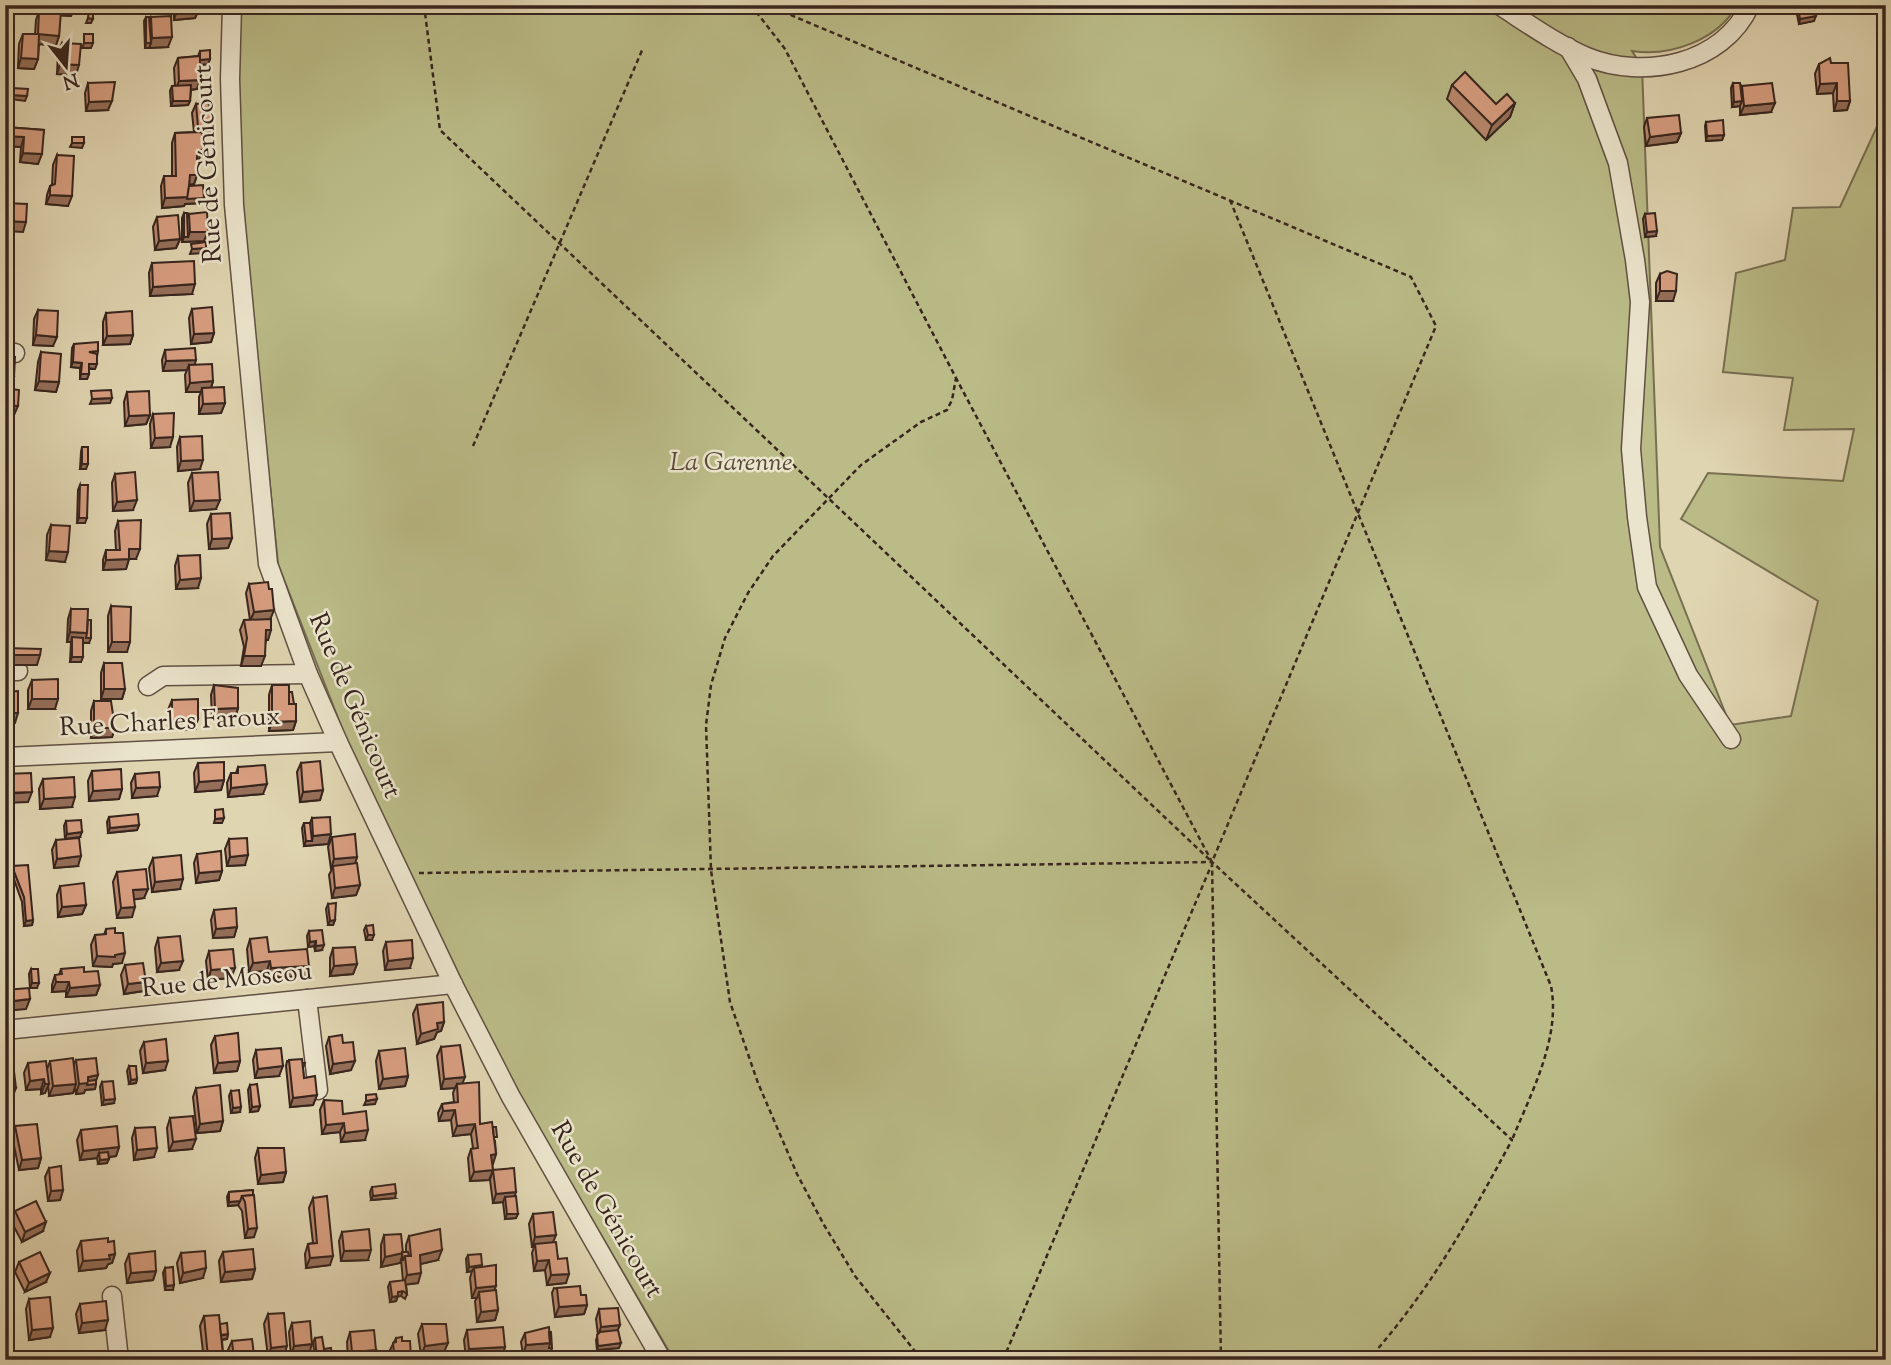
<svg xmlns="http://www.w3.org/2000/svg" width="1891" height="1365" viewBox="0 0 1891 1365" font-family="'Sorts Mill Goudy',serif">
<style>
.green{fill:#babb87;stroke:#787052;stroke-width:2}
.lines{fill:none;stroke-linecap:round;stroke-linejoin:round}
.minor-casing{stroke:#615143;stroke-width:21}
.path{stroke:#37251e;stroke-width:2.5;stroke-dasharray:5 3.5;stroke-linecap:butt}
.minor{stroke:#ebe4cc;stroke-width:18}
.wall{fill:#b9886e;stroke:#37251e;stroke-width:2}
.shaded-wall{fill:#966f5a;stroke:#37251e;stroke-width:2}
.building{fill:#d79e80;stroke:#37251e;stroke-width:2}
.labels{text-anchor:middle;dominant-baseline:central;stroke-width:5;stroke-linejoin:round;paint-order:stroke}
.street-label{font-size:26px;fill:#37251e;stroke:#ebe4cc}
.park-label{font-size:26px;font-style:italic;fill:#584a38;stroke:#ebe4cc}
</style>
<rect width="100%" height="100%" fill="#e0d5b1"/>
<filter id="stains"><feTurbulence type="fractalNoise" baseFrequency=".00286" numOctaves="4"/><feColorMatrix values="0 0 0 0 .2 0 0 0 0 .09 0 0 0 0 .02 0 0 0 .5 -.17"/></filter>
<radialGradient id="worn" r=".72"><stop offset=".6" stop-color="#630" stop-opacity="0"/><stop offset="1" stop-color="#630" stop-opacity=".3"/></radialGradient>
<path class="green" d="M243,5H1737C1718,40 1670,57 1632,51L1642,67L1660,547L1730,725L1791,716L1818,601L1681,519L1708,473L1843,481L1854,429L1784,430L1793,378L1723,372L1736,273L1785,260L1793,208L1840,207L1879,122L1886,140V1360H674L503,1067L459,982L347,741L278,564L242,213L237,43Z"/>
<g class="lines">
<defs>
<g id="minor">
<polyline points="232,5 230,79 234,205 268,564 308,674 338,742 453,984 511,1097 662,1360"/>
<path d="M1499,5C1527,23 1556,44 1587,57C1643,80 1723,65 1750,5"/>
<polyline points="1568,47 1587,79 1618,163 1635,260 1640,302 1631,449 1637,517 1647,587 1688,675 1731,739"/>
<polyline points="5,352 15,353"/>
<polyline points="5,671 18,671"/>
<polyline points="148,686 163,676 308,674"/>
<polyline points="5,757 338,742"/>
<polyline points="307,999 318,1090"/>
<polyline points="5,1030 453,984"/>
<polyline points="112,1296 119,1360"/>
</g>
</defs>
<use href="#minor" class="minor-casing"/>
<g class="path">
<polyline points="424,5 440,130 1212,862 1221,1360"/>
<polyline points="751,5 785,49 956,378 952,400 947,410 921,422 861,465 773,556 748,593 725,638 711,685 706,725 711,870 730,1002 758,1083 797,1174 824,1225 855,1276 922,1360"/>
<polyline points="767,5 1411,277 1436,326 1212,862 956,378"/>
<polyline points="1882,5 1886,31"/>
<path d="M1230,200L1551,986C1561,1038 1531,1093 1512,1140"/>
<polyline points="473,446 643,48"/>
<path d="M419,873L1212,862L1512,1140C1467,1223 1431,1289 1368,1360"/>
<polyline points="1003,1360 1211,866"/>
</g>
<use href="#minor" class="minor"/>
</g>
<g class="wall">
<polygon points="50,5 75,5 71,16 60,15 59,36 56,45 39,44 38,59 34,69 18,68 19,44 23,34 35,34 36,20 39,11 50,11"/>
<polygon points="173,5 199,5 199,9 195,18 174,20"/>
<polygon points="1795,5 1819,5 1817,9 1815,10 1814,21 1799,24"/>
<polygon points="146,17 150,22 151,17 168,47 145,48 144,21"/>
<polygon points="62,43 76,75 57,74 58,52"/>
<polygon points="200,51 210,59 208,64 200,65 197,89 191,90 190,101 188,105 171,106 170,91 172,86 175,86 174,68 178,58 198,56"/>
<polygon points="1831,63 1850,101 1847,110 1834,111 1833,93 1817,94 1815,74 1819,64"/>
<polygon points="88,83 108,110 86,111 85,93"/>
<polygon points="1733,83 1741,91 1742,86 1771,112 1740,115 1740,106 1732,107 1731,88"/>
<polygon points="1452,85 1496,104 1515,103 1510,117 1486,140 1447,99"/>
<polygon points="196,104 208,136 202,136 199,159 197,159 197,175 194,184 189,184 189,187 204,198 202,203 185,204 184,206 162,208 161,186 164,176 172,176 172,143 175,133 194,132 192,113"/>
<polygon points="1647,118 1681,133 1677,142 1646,146 1644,127"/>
<polygon points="1706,122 1724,135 1722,140 1706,141 1705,126"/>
<polygon points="5,127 44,130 38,164 20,162 21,147 5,146"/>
<polygon points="57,155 68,206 46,204 47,195 50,186 52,185 53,165"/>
<polygon points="184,213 187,219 189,214 204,241 182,242 182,218"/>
<polygon points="1645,214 1656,236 1645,237 1643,219"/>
<polygon points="157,217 180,239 176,248 155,250 153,227"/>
<polygon points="152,263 192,294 150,296 149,273"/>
<polygon points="1660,274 1673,301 1656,301 1656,283"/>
<polygon points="192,309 214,333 211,342 191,344 189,318"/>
<polygon points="38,310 53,346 33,345 34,319"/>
<polygon points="106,313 133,335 130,344 103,345 103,322"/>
<polygon points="74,344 98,351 95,369 89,369 89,374 87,379 80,379 80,368 71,367 72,348"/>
<polygon points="165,350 194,365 213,381 211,388 225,403 221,413 199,414 199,397 201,392 186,392 185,375 187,370 163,371 162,360"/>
<polygon points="41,352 59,382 56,392 35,390 38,362"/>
<polygon points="127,392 150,415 146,424 125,426 124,402"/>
<polygon points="153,414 170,447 151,448 150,424"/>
<polygon points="180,437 200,469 178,471 177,447"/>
<polygon points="82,447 86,469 80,469 81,452"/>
<polygon points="192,473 216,509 190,511 188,483"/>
<polygon points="115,474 133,510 113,511 112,483"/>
<polygon points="80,485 85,523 77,523 78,490"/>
<polygon points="211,514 232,538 228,548 209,549 207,524"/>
<polygon points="118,521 136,559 129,559 126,569 103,570 103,560 106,550 116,550 115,531"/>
<polygon points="51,525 65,562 46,560 47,535"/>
<polygon points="178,556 198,588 176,589 175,566"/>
<polygon points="249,584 270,619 268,640 266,640 261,666 241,666 244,647 240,630 244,620 250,620 246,593"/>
<polygon points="111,606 127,652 108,652 108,616"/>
<polygon points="71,609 89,643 83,643 81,662 70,662 71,642 67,642 68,619"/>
<polygon points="104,663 125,689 122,699 101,699 101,673"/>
<polygon points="32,680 55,709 28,709 28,690"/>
<polygon points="214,685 238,708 235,718 212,718 211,695"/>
<polygon points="272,685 289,692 296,721 293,730 269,731 269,695"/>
<polygon points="172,700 195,729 168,730 168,710"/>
<polygon points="94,701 115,728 112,737 91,738 91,711"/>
<polygon points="198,763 224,780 221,790 195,792 194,773"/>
<polygon points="301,763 323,790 320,800 300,802 297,772"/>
<polygon points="238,767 263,794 228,797 227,783 231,773 236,773"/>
<polygon points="92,771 122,789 119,799 89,801 88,781"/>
<polygon points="135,774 157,796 132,798 131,783"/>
<polygon points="43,779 72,807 40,809 39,789"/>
<polygon points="109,817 139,825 137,830 108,833 107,822"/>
<polygon points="312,818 328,844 304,846 302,828 304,823 310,823"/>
<polygon points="66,821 80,837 65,839 64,826"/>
<polygon points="332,837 357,857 355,863 360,885 356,895 332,898 329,875 332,869 331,869 328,847"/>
<polygon points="229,839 245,865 227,866 225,849"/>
<polygon points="56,840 78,866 54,868 52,850"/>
<polygon points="197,854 222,871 219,880 196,883 194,863"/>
<polygon points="153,858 180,889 152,892 149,868"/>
<polygon points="12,866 33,920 32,925 24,926 22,902 11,871"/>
<polygon points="117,872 144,898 134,899 132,917 117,918 113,882"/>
<polygon points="60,886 86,905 82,914 58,917 57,895"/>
<polygon points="328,904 335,920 333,925 328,925 326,909"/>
<polygon points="214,910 237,927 234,937 213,938 211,920"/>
<polygon points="366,926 372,940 366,940 364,930"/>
<polygon points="106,929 115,933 122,963 113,964 112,967 93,966 91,945 95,935 104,935"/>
<polygon points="309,931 322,950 315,951 314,946 308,947 307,936"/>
<polygon points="158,938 179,970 157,972 155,948"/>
<polygon points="250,939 269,952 309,966 305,976 267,978 267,971 249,972 247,949"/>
<polygon points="386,942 410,968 385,970 383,951"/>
<polygon points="333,948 357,964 353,974 330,976 330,958"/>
<polygon points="209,951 231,978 208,980 206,961"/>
<polygon points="125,965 146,982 143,991 124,994 121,975"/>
<polygon points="31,969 37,988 30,988 29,974"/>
<polygon points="61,969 84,972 100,985 96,995 66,997 66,991 52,992 52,985 55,975 59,975"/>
<polygon points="417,1005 444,1022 441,1031 437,1032 434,1039 417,1044 413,1014"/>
<polygon points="215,1036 240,1061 237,1071 214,1073 211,1045"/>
<polygon points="329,1037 343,1043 351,1070 330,1074 326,1046"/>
<polygon points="144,1042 165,1070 143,1073 140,1051"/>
<polygon points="441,1047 462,1083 480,1124 495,1141 496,1154 492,1164 493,1170 489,1180 470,1181 468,1158 471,1149 473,1148 471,1134 453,1136 451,1120 439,1121 438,1113 442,1104 454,1102 453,1093 455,1088 441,1089 437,1056"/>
<polygon points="256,1050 279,1076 255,1078 253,1060"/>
<polygon points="379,1051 408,1076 405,1086 379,1089 376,1061"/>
<polygon points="76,1060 96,1080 95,1089 85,1090 84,1093 76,1094 75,1087 73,1093 49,1096 48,1085 45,1093 41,1094 41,1089 26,1090 24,1073 28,1063 47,1069 50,1061 74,1064"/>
<polygon points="287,1061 305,1063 303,1068 304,1078 317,1095 313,1105 290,1107 286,1066"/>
<polygon points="129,1066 137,1079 136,1083 129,1084 127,1071"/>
<polygon points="102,1082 114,1103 102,1105 100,1087"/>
<polygon points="250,1085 260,1106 258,1111 250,1112 248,1090"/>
<polygon points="196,1088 223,1121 220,1131 197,1133 193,1097"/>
<polygon points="231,1091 240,1112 231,1113 229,1096"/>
<polygon points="324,1100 343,1114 365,1140 341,1142 340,1132 322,1134 320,1110"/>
<polygon points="170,1118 192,1149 169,1151 167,1128"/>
<polygon points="15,1126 41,1158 38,1168 19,1170 12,1136"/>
<polygon points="135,1128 154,1157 134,1160 132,1138"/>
<polygon points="81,1130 119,1147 116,1156 109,1157 107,1163 98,1164 97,1158 80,1160 77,1140"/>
<polygon points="258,1148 286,1172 283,1182 258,1184 255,1158"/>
<polygon points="49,1168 63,1190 60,1200 48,1201 45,1177"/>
<polygon points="493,1170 514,1196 516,1218 505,1219 503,1202 493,1203 490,1180"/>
<polygon points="372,1187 395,1198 371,1200 370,1192"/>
<polygon points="253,1190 254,1237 245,1238 242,1211 238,1205 228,1206 227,1197 229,1192"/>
<polygon points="313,1198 330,1265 306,1268 305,1254 308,1244 313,1243 309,1208"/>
<polygon points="15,1211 43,1231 22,1242 11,1221"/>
<polygon points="533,1214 553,1242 566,1283 547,1285 545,1270 534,1271 532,1253 534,1247 532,1247 529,1224"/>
<polygon points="342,1232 368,1260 341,1261 339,1241"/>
<polygon points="384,1235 403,1252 406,1252 406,1245 409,1236 438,1260 420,1264 418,1283 406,1284 407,1294 405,1299 401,1296 398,1296 396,1301 390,1302 388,1287 390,1282 403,1281 401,1259 400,1263 381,1267 381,1245"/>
<polygon points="81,1241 108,1242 115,1254 112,1263 108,1264 106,1268 79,1271 77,1251"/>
<polygon points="223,1252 255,1269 252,1279 221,1282 219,1261"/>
<polygon points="181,1253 203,1278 180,1283 177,1263"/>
<polygon points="129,1254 156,1271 153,1280 127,1283 125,1264"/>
<polygon points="468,1255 482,1267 494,1290 498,1310 495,1320 477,1322 475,1301 477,1298 472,1298 470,1278 472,1271 467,1272 466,1259"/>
<polygon points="19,1262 46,1282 25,1292 15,1272"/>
<polygon points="165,1268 173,1290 165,1290 163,1273"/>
<polygon points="554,1288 581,1295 587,1305 584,1314 555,1317 552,1293"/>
<polygon points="29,1299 50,1337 29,1340 26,1309"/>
<polygon points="80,1304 105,1330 79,1333 76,1314"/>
<polygon points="599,1309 618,1330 619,1348 597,1350 596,1340 598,1335 596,1319"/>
<polygon points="268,1314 284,1356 268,1357 264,1324"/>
<polygon points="204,1316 220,1324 228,1334 227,1339 222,1340 223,1355 221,1360 204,1360 200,1326"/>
<polygon points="292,1323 309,1354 291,1356 289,1332"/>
<polygon points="422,1324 444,1352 421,1355 418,1334"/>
<polygon points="467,1330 505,1347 502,1356 466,1359 464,1340"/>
<polygon points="350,1332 376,1350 372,1359 348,1360 347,1342"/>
<polygon points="525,1333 551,1352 523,1355 521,1342"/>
<polygon points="315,1338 324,1349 332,1360 315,1360 313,1342"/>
<polygon points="396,1338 411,1357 410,1360 390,1360 389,1352"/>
<polygon points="232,1341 252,1360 229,1360 228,1350"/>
</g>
<g class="shaded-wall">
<polygon points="53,5 75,6 71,16 50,15"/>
<polygon points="1799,5 1819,5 1817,9 1799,12 1798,8"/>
<polygon points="199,9 195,18 174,20 177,10"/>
<polygon points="1816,16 1814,21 1799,24 1800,19"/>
<polygon points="88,18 93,19 91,23 86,23"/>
<polygon points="39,34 59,36 56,45 36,44"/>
<polygon points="172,37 168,47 149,48 152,38"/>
<polygon points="84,43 93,43 91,48 82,48"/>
<polygon points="146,43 151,43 149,48 145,48"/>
<polygon points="21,58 38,59 34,69 18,68"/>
<polygon points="210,59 208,64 199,65 200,60"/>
<polygon points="60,64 79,65 76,75 57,74"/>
<polygon points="200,80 197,89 175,91 179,81"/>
<polygon points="1837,83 1833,93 1817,94 1820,84"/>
<polygon points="11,95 27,96 25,101 10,99"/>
<polygon points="112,101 108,110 86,111 89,102"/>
<polygon points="173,101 190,101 188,105 171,106"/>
<polygon points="1742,101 1740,106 1732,107 1734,102"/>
<polygon points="1837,101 1850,101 1847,110 1834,111"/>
<polygon points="1515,103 1510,117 1486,140 1492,125"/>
<polygon points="1775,103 1771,112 1740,115 1744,106"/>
<polygon points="212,126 208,136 194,137 198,127"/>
<polygon points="1681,133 1677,142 1646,146 1650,137"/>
<polygon points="1724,135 1722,140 1706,141 1707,136"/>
<polygon points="5,136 24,137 21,147 5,146"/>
<polygon points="72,143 84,143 82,148 70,147"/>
<polygon points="199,150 203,150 199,159 196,160"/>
<polygon points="23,153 42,154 38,164 20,162"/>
<polygon points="190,175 197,175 194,184 186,185"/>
<polygon points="50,195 72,196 68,206 46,204"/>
<polygon points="188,197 204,198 202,203 185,204 184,206 162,208 165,198"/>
<polygon points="5,221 26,222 23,232 5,231"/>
<polygon points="1657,231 1656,236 1645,237 1647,232"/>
<polygon points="190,232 208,232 204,241 182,242 184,237 188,237"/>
<polygon points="180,239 176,248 155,250 159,241"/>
<polygon points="206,248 204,253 190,254 192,249"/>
<polygon points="195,284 192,294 150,296 153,287"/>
<polygon points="1660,291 1676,291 1673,301 1656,301"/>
<polygon points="214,333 211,342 191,344 194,334"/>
<polygon points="36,335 57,337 53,346 33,345"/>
<polygon points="133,335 130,344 103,345 107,336"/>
<polygon points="196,360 193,370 189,365 187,370 163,371 166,361"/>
<polygon points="73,362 82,363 80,368 71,367"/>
<polygon points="89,364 97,364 95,369 87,368"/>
<polygon points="81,374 89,374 87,379 80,379"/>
<polygon points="5,377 14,377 10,387 5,386"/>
<polygon points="39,381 59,382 56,392 35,390"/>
<polygon points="213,381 210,391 202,388 201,392 186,392 190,383"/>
<polygon points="112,398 110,403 90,404 92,399"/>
<polygon points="225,403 221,413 199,414 203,404"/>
<polygon points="5,405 18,406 14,415 5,415"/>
<polygon points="150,415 146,424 125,426 129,416"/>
<polygon points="173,437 170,447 151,448 155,438"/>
<polygon points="203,460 200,469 178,471 181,461"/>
<polygon points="82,464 88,464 86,469 80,469"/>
<polygon points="137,500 133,510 113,511 117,502"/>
<polygon points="220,500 216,509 190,511 194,501"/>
<polygon points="79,518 87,518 85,523 77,523"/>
<polygon points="232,538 228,548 209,549 212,539"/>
<polygon points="5,547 9,547 6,557 5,557"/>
<polygon points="129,549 140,549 136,559 125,559"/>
<polygon points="49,551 68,552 65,562 46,560"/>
<polygon points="129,559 126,569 103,570 106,560"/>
<polygon points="201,578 198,588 176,589 180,580"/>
<polygon points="274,610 270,620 250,621 254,612"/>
<polygon points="266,630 271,630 268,640 263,640"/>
<polygon points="70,632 87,633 91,638 89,643 72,642 72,637 71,642 67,642"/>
<polygon points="112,642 130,642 127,652 108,652"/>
<polygon points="5,655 40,655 37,665 5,665"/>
<polygon points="244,656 265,656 261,666 241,666"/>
<polygon points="72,657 83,657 81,662 70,662"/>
<polygon points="104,689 125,689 122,699 101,699"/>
<polygon points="32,699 58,699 55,709 28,709"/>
<polygon points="238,708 235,718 212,718 215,709"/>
<polygon points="5,713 18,713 15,723 5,723"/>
<polygon points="198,719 195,729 168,730 172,720"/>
<polygon points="296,721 293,730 269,731 272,722"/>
<polygon points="94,728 115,728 112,737 91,738"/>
<polygon points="224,780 221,790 195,792 199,782"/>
<polygon points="267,784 263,794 228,797 231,788"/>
<polygon points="160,787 157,796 132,798 136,788"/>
<polygon points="122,789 119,799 89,801 93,791"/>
<polygon points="323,790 320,800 300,802 303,792"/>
<polygon points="32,792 28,802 5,803 5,794"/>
<polygon points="75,797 72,807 40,809 44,799"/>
<polygon points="224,818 222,823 214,823 215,819"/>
<polygon points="139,825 137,830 108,833 110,828"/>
<polygon points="82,832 80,837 65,839 67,834"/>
<polygon points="331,834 328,844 304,846 306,841 312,841 313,836"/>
<polygon points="248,855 245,865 227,866 230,857"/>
<polygon points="81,856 78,866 54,868 57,859"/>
<polygon points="357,857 354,867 333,866 331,869 334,859"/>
<polygon points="222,871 219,880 196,883 199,873"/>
<polygon points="183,879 180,889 152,892 155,882"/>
<polygon points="360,885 356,895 332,898 335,888"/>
<polygon points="148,889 144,898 130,900 133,890"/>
<polygon points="86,905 82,914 58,917 62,907"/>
<polygon points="135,907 132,917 117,918 121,908"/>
<polygon points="33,920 32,925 24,926 26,921"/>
<polygon points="335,920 333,925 328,925 330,921"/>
<polygon points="237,927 234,937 213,938 216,929"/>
<polygon points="368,935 374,935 372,940 366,940"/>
<polygon points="316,941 314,946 308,947 310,942"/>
<polygon points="324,945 322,950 315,951 316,946"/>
<polygon points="125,953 122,963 113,964 112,967 93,966 97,956"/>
<polygon points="413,958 410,968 385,970 388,961"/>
<polygon points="183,961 179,970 157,972 161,963"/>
<polygon points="270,961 267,971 249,972 253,963"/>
<polygon points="357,964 353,974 330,976 334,966"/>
<polygon points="309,966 305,976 267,978 271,968"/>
<polygon points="235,968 231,978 208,980 211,970"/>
<polygon points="56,982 69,982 66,991 52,992"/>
<polygon points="146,982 143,991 124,994 128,984"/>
<polygon points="32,983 39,983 37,988 30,988"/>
<polygon points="100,985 96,995 66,997 70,988"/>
<polygon points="30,999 26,1009 5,1011 5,1002"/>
<polygon points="444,1022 441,1031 437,1032 434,1039 417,1044 421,1034 437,1023"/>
<polygon points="168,1061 165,1070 143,1073 146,1063"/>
<polygon points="240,1061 237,1071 214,1073 218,1063"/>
<polygon points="355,1061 351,1070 330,1074 333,1064"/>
<polygon points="283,1066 279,1076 255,1078 258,1069"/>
<polygon points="98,1075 95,1084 96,1084 95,1089 85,1090 84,1093 76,1094 79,1084 88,1077"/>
<polygon points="408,1076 405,1086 379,1089 383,1079"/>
<polygon points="465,1077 461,1087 457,1084 455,1088 441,1089 444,1079"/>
<polygon points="44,1079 41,1089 26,1090 30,1081"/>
<polygon points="137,1079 136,1083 129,1084 131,1080"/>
<polygon points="45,1084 49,1084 45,1093 41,1094"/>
<polygon points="76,1084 73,1093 49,1096 53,1086"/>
<polygon points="16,1088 12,1098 5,1099 5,1090"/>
<polygon points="317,1095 313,1105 290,1107 293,1098"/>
<polygon points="115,1099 114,1103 102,1105 104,1100"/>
<polygon points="377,1099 375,1104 364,1105 366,1101"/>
<polygon points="260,1106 258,1111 250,1112 252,1107"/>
<polygon points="241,1107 240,1112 231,1113 233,1108"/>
<polygon points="455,1110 451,1120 439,1121 443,1111"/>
<polygon points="223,1121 220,1131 197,1133 200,1124"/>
<polygon points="344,1123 340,1132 322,1134 326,1125"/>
<polygon points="475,1124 471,1134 453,1136 457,1126"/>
<polygon points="368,1130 365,1140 341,1142 345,1133"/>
<polygon points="196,1139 192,1149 169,1151 173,1142"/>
<polygon points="119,1147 116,1156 100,1158 99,1153 97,1158 80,1160 83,1151"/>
<polygon points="157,1148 154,1157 134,1160 137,1150"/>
<polygon points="496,1154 493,1164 487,1165 491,1155"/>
<polygon points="41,1158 38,1168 19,1170 22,1160"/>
<polygon points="109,1159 107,1163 98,1164 100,1160"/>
<polygon points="493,1170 489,1180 470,1181 474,1172"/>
<polygon points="286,1172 283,1182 258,1184 261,1175"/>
<polygon points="63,1190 60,1200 48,1201 51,1191"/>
<polygon points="516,1192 513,1201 505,1197 503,1202 493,1203 496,1194"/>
<polygon points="396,1193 395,1198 371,1200 373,1196"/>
<polygon points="240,1201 238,1205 228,1206 229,1202"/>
<polygon points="507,1214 518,1214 516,1218 505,1219"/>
<polygon points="46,1222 43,1231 22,1242 25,1232"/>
<polygon points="257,1228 254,1237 245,1238 248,1229"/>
<polygon points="556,1235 552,1245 535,1244 534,1247 532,1247 535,1237"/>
<polygon points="371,1250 368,1260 341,1261 344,1251"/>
<polygon points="442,1250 438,1260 416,1265 420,1255"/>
<polygon points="403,1253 400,1263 381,1267 385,1257"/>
<polygon points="115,1254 112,1263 108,1264 106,1268 79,1271 83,1261"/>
<polygon points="333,1256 330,1265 306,1268 310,1258"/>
<polygon points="549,1260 545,1270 534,1271 537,1261"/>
<polygon points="482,1265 481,1270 474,1268 472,1271 467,1272 469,1267"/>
<polygon points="206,1268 203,1278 180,1283 183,1273"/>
<polygon points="255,1269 252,1279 221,1282 225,1272"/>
<polygon points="156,1271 153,1280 127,1283 131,1273"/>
<polygon points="50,1273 46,1282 25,1292 29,1283"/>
<polygon points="421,1273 418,1283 403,1285 407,1275"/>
<polygon points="569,1274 566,1283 547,1285 551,1275"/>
<polygon points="174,1285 173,1290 165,1290 166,1286"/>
<polygon points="496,1286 492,1296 479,1292 477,1298 472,1298 476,1288"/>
<polygon points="403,1291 401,1296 397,1297 398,1296 396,1301 390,1302 392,1297 398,1292"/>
<polygon points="587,1305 584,1314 555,1317 559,1307"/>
<polygon points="498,1310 495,1320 477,1322 481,1312"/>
<polygon points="108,1320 105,1330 79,1333 82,1323"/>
<polygon points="620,1325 616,1334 598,1336 601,1327"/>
<polygon points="53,1328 50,1337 29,1340 32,1330"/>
<polygon points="228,1334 227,1339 217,1340 219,1336"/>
<polygon points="448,1343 444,1352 421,1355 425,1346"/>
<polygon points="550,1343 552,1348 551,1352 523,1355 526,1345"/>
<polygon points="621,1343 619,1348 597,1350 598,1346"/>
<polygon points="312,1344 309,1354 291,1356 294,1346"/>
<polygon points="287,1346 284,1356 268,1357 271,1348"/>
<polygon points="505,1347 502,1356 466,1359 469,1349"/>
<polygon points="376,1350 372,1359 349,1360 352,1352"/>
<polygon points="223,1355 221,1360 207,1360 208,1357"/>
</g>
<g class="building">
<polygon points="177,5 199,5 199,9 177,10"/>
<polygon points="1814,5 1816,16 1800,19 1798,8"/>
<polygon points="89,9 93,9 93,19 88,18"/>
<polygon points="39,11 61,12 59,36 39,34 38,59 21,58 23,34 38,34"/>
<polygon points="171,16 172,37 152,38 151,17"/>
<polygon points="146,17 149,17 151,43 146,43"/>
<rect x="84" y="34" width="9" height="9"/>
<polygon points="62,43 81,44 79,65 60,64"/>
<polygon points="210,50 210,59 200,60 200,51"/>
<polygon points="200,56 200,80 179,81 178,58"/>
<polygon points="1830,58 1831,63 1848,63 1850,101 1837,101 1837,83 1820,84 1819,64"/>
<polygon points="1465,72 1496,104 1507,94 1515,103 1492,125 1452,85"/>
<polygon points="115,82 112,101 89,102 88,83"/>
<polygon points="1733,83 1740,83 1742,101 1734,102"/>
<polygon points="1772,83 1775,103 1744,106 1742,86"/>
<polygon points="191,85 190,101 173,101 172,86"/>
<polygon points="12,88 28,89 27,96 11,95"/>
<polygon points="209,103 212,126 198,127 196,104"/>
<polygon points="1679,115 1681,133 1650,137 1647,118"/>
<polygon points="1723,120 1724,135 1707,136 1706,122"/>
<polygon points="5,127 44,130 42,154 23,153 24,137 5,136"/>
<polygon points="202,132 203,150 199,150 197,156 197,175 190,175 188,197 165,198 164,176 176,176 175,133"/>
<rect x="72" y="137" width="12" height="6"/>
<polygon points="57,155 74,156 72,196 50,195 50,186 55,184"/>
<polygon points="203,185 204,198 187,199 189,186"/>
<polygon points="5,203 27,204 26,222 5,221"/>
<polygon points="207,212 208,232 190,232 189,214"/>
<polygon points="184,213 187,213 188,237 184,237"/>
<polygon points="1655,213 1657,231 1647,232 1645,214"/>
<polygon points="178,215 180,239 159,241 157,217"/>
<polygon points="206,242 206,248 192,249 191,244"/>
<polygon points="194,261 195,284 153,287 152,263"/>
<polygon points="1667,271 1677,274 1676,291 1660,291 1660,274"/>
<polygon points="212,307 214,333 194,334 192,309"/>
<polygon points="38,310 58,311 57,337 36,335"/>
<polygon points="132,311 133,335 107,336 106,313"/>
<polygon points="98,342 98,351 89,352 97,354 97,364 89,364 89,374 81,374 82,363 73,362 74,344"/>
<polygon points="195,348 196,360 166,361 165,350"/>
<polygon points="41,352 61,354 59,382 39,381"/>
<polygon points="5,357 15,357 14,377 5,377"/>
<polygon points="212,364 213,381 190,383 189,365"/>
<polygon points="224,387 225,403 203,404 202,388"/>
<polygon points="5,388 19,390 18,406 5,405"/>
<polygon points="111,390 112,398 92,399 91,391"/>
<polygon points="149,391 150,415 129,416 127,392"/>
<polygon points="174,413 173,437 155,438 153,414"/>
<polygon points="202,436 203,460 181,461 180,437"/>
<rect x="82" y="447" width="6" height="17"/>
<polygon points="135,472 137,500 117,502 115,474"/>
<polygon points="218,472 220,500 194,501 192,473"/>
<polygon points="80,485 88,485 87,518 79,518"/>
<polygon points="230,513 232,538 212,539 211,514"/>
<polygon points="141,520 140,549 129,549 129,559 106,560 106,550 120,550 118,521"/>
<polygon points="51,525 70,526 68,552 49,551"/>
<polygon points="5,529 7,530 9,547 5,547"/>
<polygon points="200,555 201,578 180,580 178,556"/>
<polygon points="268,582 269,589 272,589 274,610 254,612 249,584"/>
<polygon points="111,606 131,607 130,642 112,642"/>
<polygon points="71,609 88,609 87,633 70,632"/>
<polygon points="271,619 271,630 266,630 265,656 244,656 247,638 244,620"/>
<polygon points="88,620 91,620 91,638 86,638 87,633"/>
<polygon points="72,637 83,638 83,657 72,657"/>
<polygon points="5,648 41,649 40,655 5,655"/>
<polygon points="104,663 122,663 125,689 104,689"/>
<polygon points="58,679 58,699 32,699 32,680"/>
<polygon points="214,685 238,688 238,708 215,709"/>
<polygon points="272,685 289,685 289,704 296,704 296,721 272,722"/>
<polygon points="18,691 18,713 5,713 5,692"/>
<polygon points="289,692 292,692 294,704 289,704"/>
<polygon points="198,699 198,719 172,720 172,700"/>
<polygon points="94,701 111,701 115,728 94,728"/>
<polygon points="320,761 323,790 303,792 301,763"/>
<polygon points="224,762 224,780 199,782 198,763"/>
<polygon points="265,765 267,784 231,788 231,773 238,773 238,767"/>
<polygon points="121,769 122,789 93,791 92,771"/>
<polygon points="159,772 160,787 136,788 135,774"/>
<polygon points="31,773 32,792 5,793 5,774"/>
<polygon points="74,777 75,797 44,799 43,779"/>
<polygon points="223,809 224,818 215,819 215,810"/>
<polygon points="138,814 139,825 110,828 109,817"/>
<polygon points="330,817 331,834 313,836 312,818"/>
<polygon points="81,820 82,832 67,834 66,821"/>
<polygon points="304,823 310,823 312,841 306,841"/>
<polygon points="355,834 357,857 334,859 332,837"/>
<polygon points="79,838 81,856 57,859 56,840"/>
<polygon points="247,838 248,855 230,857 229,839"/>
<polygon points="221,851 222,871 199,873 197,854"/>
<polygon points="181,855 183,879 155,882 153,858"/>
<polygon points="357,863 360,885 335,888 333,866"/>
<polygon points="28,865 33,920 26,921 24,897 12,866"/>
<polygon points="146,869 148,889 133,890 135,907 121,908 117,872"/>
<polygon points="84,883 86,905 62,907 60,886"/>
<polygon points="336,903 335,920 330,921 328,904"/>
<polygon points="236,908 237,927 216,929 214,910"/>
<polygon points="373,925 374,935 368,935 366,926"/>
<polygon points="115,928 115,933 123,933 125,953 115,955 115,957 97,956 95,935 106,934 106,929"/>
<polygon points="322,930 324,945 316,946 316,941 310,942 309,931"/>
<polygon points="180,936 183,961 161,963 158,938"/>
<polygon points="267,937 269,952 307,949 309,966 271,968 270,961 253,963 250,939"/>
<polygon points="412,940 413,958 388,961 386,942"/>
<polygon points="355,947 357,964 334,966 333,948"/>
<polygon points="233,949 235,968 211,970 209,951"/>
<polygon points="143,963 146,982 128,984 125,965"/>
<polygon points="84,967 84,972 98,971 100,985 70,988 69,982 56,982 55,975 62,974 61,969"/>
<polygon points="31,969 38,969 39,983 32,983"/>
<polygon points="29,988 30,999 5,1002 5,990"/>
<polygon points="443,1002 444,1022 437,1023 438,1029 421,1034 417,1005"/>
<polygon points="238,1033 240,1061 218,1063 215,1036"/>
<polygon points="342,1035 343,1043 353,1042 355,1061 333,1064 329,1037"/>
<polygon points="166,1039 168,1061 146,1063 144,1042"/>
<polygon points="460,1045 465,1077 444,1079 441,1047"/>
<polygon points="281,1048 283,1066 258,1069 256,1050"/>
<polygon points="405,1048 408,1076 383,1079 379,1051"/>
<polygon points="73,1058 76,1084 53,1086 50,1061"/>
<polygon points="96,1058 98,1075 88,1077 88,1083 79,1084 76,1060"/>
<polygon points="302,1059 304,1078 315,1076 317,1095 293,1098 289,1060"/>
<polygon points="46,1061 49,1084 45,1084 44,1079 30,1081 28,1063"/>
<polygon points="5,1063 13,1063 16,1088 5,1090"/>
<polygon points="129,1066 136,1066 137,1079 131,1080"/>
<polygon points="96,1080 96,1084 87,1085 88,1081"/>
<polygon points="113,1081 115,1099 104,1100 102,1082"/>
<polygon points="479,1082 480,1124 492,1122 496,1154 491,1155 493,1170 474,1172 471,1149 478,1148 475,1124 457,1126 455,1110 443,1111 442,1104 458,1102 457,1084"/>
<polygon points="257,1084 260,1106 252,1107 250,1085"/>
<polygon points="220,1085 223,1121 200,1124 196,1088"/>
<polygon points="239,1090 241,1107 233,1108 231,1091"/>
<polygon points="376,1094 377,1099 366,1101 366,1095"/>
<polygon points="324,1100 342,1101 343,1114 366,1111 368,1130 345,1133 344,1123 326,1125"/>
<polygon points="193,1116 196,1139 173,1142 170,1118"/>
<polygon points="37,1124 41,1158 22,1160 15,1126"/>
<polygon points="117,1126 119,1147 83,1151 81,1130"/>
<polygon points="155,1127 157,1148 137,1150 135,1128"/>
<polygon points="493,1127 496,1127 497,1137 494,1137"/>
<polygon points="258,1148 284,1148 286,1172 261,1175"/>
<polygon points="108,1152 109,1159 100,1160 99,1153"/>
<polygon points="61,1166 63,1190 51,1191 49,1168"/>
<polygon points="514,1168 516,1192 496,1194 493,1170"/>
<polygon points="395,1184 396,1193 373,1196 372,1187"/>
<polygon points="253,1190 253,1195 242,1196 240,1201 229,1202 229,1192"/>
<polygon points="254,1195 257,1228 248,1229 245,1202 242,1196"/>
<polygon points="327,1196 333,1256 310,1258 308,1244 317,1243 313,1198"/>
<polygon points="516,1196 518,1214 507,1214 505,1197"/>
<polygon points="36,1201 46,1222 25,1232 15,1211"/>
<polygon points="553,1212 556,1235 535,1237 533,1214"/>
<polygon points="369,1229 371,1250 344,1251 342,1232"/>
<polygon points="440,1229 442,1250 420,1255 421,1273 407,1275 405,1256 411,1256 409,1236"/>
<polygon points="401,1234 403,1253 385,1257 384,1235"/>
<polygon points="108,1238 108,1242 114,1241 115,1254 109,1255 110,1259 83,1261 81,1241"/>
<polygon points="556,1242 558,1259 567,1258 569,1274 551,1275 549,1260 537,1261 535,1244"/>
<polygon points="253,1249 255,1269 225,1272 223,1252"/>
<polygon points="155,1251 156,1271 131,1273 129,1254"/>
<polygon points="205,1251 206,1268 183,1273 181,1253"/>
<polygon points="40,1252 50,1273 29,1283 19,1262"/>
<polygon points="402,1252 408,1252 409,1256 405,1256 403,1261"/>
<polygon points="481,1254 482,1265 469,1267 468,1255"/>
<polygon points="496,1265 496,1286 476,1288 474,1268"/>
<polygon points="173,1267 174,1285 166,1286 165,1268"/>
<polygon points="405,1280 407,1294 403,1291 398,1292 398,1296 392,1297 390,1282"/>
<polygon points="580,1286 581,1295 586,1295 587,1305 559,1307 557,1288"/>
<polygon points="496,1290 498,1310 481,1312 479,1292"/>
<polygon points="50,1297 53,1328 32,1330 29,1299"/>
<polygon points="106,1301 108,1320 82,1323 80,1304"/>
<polygon points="618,1308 620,1325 601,1327 599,1309"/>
<polygon points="284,1313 287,1346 271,1348 268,1314"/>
<polygon points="219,1315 223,1355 208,1357 204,1316"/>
<polygon points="310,1321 312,1344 294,1346 292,1323"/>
<polygon points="227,1323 228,1334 221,1335 220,1324"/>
<polygon points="422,1324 446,1324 448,1343 425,1346"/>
<polygon points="503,1327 505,1347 469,1349 467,1330"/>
<polygon points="549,1327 550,1343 526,1345 525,1333"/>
<polygon points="374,1330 376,1350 352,1352 350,1332"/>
<polygon points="618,1330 621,1343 598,1346 597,1335 600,1332"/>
<polygon points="549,1332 551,1332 552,1348 549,1348 550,1343"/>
<polygon points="322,1337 324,1349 331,1348 332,1360 317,1360 315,1338"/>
<polygon points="402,1337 402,1341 410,1341 411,1357 401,1360 395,1360 393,1343 396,1342 396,1338"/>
<polygon points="252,1339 254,1355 249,1356 249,1360 234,1360 232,1341"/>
<polygon points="111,1352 118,1352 118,1360 89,1360 112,1357"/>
</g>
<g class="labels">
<g class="street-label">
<text transform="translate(209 164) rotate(-93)">Rue de Génicourt</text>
<text transform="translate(354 706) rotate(67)">Rue de Génicourt</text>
<text transform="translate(170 723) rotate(-3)">Rue Charles Faroux</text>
<text transform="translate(227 981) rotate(-6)">Rue de Moscou</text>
<text transform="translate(606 1210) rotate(60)">Rue de Génicourt</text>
</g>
<g class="park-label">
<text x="731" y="463">La Garenne</text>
</g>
</g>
<rect width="1891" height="1365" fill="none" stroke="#e0d5b1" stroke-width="28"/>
<rect x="7" y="7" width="1877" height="1351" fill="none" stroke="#37251e" stroke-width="3.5"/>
<rect x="14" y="14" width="1863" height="1337" fill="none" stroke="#37251e" stroke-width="2"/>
<g transform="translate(66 66) rotate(163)" stroke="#ebe4cc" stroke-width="5" paint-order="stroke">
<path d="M0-5L12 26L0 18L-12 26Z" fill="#37251e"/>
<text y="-10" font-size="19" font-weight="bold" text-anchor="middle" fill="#37251e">N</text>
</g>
<rect width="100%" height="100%" filter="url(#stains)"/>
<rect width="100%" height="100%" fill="url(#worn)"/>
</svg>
